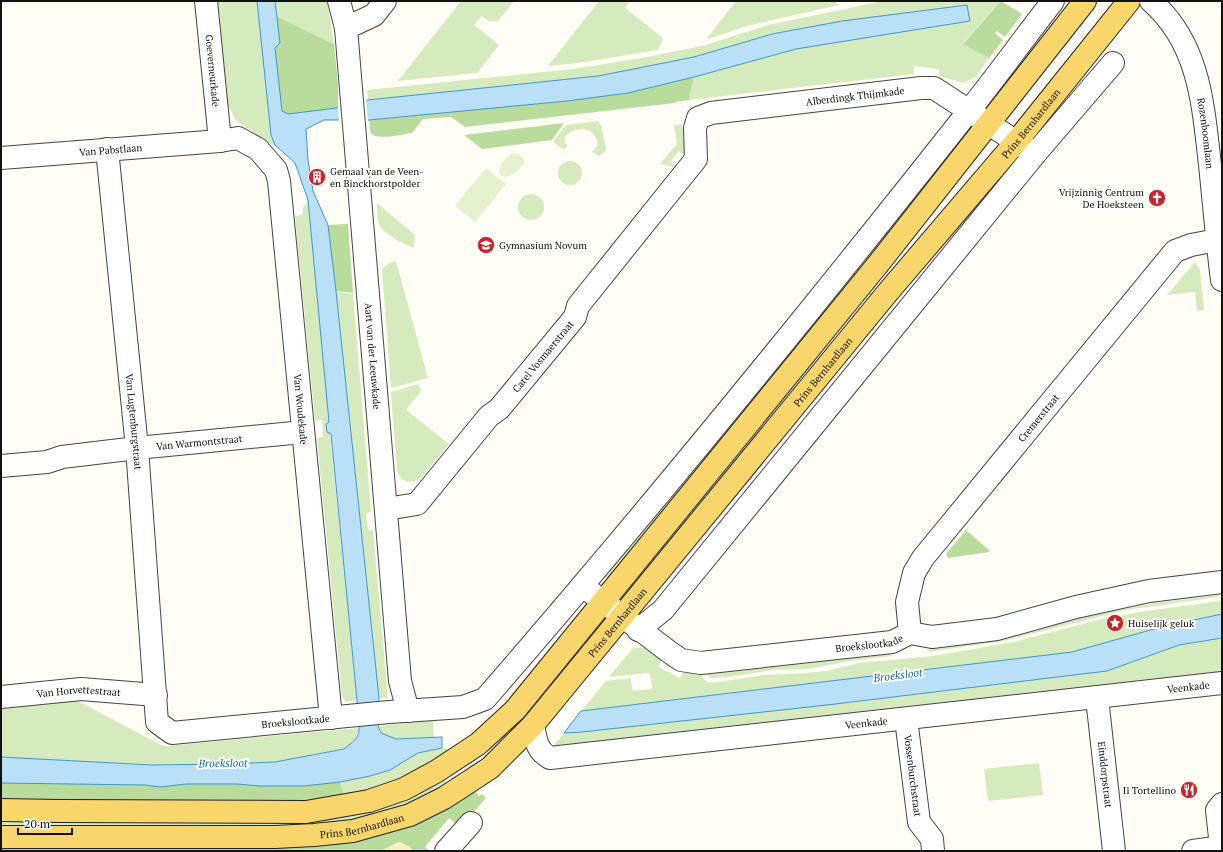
<svg xmlns="http://www.w3.org/2000/svg" width="1223" height="852" viewBox="0 0 1223 852" font-family="'PT Serif',serif">
<style>
.green{fill:#d5ebbd}
.forest{fill:#b9dc9c}
.sand{fill:#fbeec1}
.pitch{fill:#e6f2cf}
.water{fill:#b9e0f7;stroke:#3f96cf}
.pier{fill:#fffdf5}
.lines{fill:none;stroke-linecap:round;stroke-linejoin:round}
.minor-casing{stroke:#444;stroke-width:24}
.major-casing{stroke:#222;stroke-width:24}
.minor{stroke:#fff;stroke-width:22}
.major{stroke:#f9d66b;stroke-width:22}
.labels{text-anchor:middle;dominant-baseline:central;stroke-width:4;stroke-linejoin:round;paint-order:stroke}
.street-label{font-size:10px;fill:#111;stroke:#fff}
.poi-label{font-size:10px;fill:#111;stroke:#fff;text-anchor:start}
.water-label{font-size:11px;font-style:italic;fill:#1768a6;stroke:#fff}
</style>
<rect width="100%" height="100%" fill="#fffdf5"/>
<g class="green">
<polygon points="218,1 257,1 271,135 275,145 286,154 235,120 226,99"/>
<polygon points="275,1 327,1 334,44 276,16"/>
<polygon points="461,1 514,1 498,21 489,21 482,16 474,25 499,45 477,73 398,81"/>
<polygon points="599,1 630,1 625,8 663,38 658,50 585,62 548,66"/>
<polygon points="736,1 827,1 830,3 832,1 834,1 839,5 747,26 708,39 708,37"/>
<polygon points="883,1 1001,1 963,43 989,58 976,77 963,83 939,76 939,69 914,66 914,74 689,100 694,77 796,49 969,21 966,5 772,34 694,57 598,76 368,100 367,90 573,69 647,57 706,45 768,25"/>
<path d="M597,121L601,125L606,148L605,152L598,156L591,151L595,150V148L597,147C597,143 598,142 596,138C589,125 572,128 564,138L566,139L564,142L568,145L564,150L553,142L566,125Z"/>
<polygon points="682,124 685,150 684,155 679,151 671,161 676,166 675,167 660,164 677,144 674,125"/>
<polygon points="968,127 972,127 973,130 610,580 602,574"/>
<circle cx="570" cy="173" r="12"/>
<circle cx="531" cy="207" r="13"/>
<polygon points="308,200 329,422 327,432 330,434 357,700 346,702 342,696 317,438 323,437 322,420 315,420 295,216 303,215 303,208"/>
<path d="M377,203L415,235L414,248C404,244 381,234 378,222C377,216 377,209 377,203Z"/>
<polygon points="396,261 428,378 391,388 382,269 388,264"/>
<polygon points="1195,262 1200,270 1204,310 1197,311 1195,292 1167,295"/>
<polygon points="336,291 353,294 371,512 366,513 368,530 373,530 388,698 379,698"/>
<path d="M419,384L421,391L406,410L449,444L422,477C412,484 402,484 397,471L391,392Z"/>
<polygon points="1218,588 1222,592 1218,597 1126,610 1003,641 929,652 928,643 936,642 937,649 1003,639 1081,618 1125,609 1155,603 1219,595"/>
<polygon points="1222,599 1222,614 1161,627 1072,652 581,711 606,681 631,678 632,689 634,691 651,689 652,687 651,678 649,673 609,677 633,648 645,648 662,660 658,667 680,678 684,671 701,674 704,680 709,683 718,682 764,675 807,673 826,671 860,663 933,656 1014,642 1102,619 1146,611 1219,601"/>
<polygon points="1222,638 1222,672 559,748 554,745 564,733 582,732 827,705 1107,671 1179,645"/>
<polygon points="892,654 892,656 850,661 808,669 773,670 728,677 711,678 708,676 707,673 711,674"/>
<path d="M76,700L161,745L167,746L359,728C357,738 352,743 344,749L275,762L223,764L152,765L1,757V706Z"/>
<polygon points="433,720 434,737 396,739 381,733 378,726"/>
<polygon points="446,748 449,752 397,781 372,789 344,796 340,782 370,776 390,770 418,753"/>
<polygon points="1039,763 1043,795 988,801 984,769"/>
<path d="M444,779L447,784C423,796 399,809 372,816C323,828 272,826 222,827C148,827 75,826 1,826V819L294,822L328,819L359,814Z"/>
</g>
<g class="forest">
<polygon points="1001,1 1022,14 1005,37 997,31 995,33 1003,40 989,58 963,44"/>
<polygon points="276,16 334,44 338,84 338,108 288,114 282,111 275,48 280,43"/>
<path d="M694,77L689,100L676,102L675,103L465,127L451,117L423,119L412,133C403,134 377,141 371,133C369,129 370,124 369,120L567,101L628,93Z"/>
<polygon points="564,123 552,140 482,149 464,135"/>
<polygon points="348,224 353,293 336,291 328,225"/>
<polygon points="966,530 990,551 989,552 948,558 946,554"/>
<polygon points="340,782 344,796 312,801 1,801 1,783 145,785 160,787 186,784 237,784 260,786 303,786"/>
<polygon points="475,791 479,796 482,794 486,798 472,814 458,825 449,818 425,847 430,851 413,851 410,847 399,842 381,851 1,851 1,844 396,830 428,819"/>
</g>
<path class="sand" d="M399,842C405,844 409,846 413,851H381Z"/>
<g class="pitch">
<path d="M511,153C518,153 523,155 524,163C517,171 513,179 501,176C496,166 504,161 511,153Z"/>
<polygon points="486,168 506,184 475,222 455,206"/>
</g>
<g class="water">
<path d="M257,1H275L280,43L275,48L282,111L288,114L336,108L368,100L598,76L694,57L772,34L842,21L967,5L970,21L796,49L694,77L628,93L567,101L369,120H324L306,129L308,160L313,191L328,225L336,291L379,698L378,726L381,733L396,739L442,737V748L418,753L390,770L370,776L340,782L304,786H260L237,784H186L160,787L145,785L1,783V757L152,765L223,764L275,762L344,749C349,745 355,741 358,735C361,727 357,709 357,700L331,434L327,432L326,424L329,422L308,200L295,163L275,145L271,135Z"/>
<polygon points="1222,614 1222,638 1179,645 1107,671 827,705 582,732 564,733 581,711 1072,652 1161,627"/>
</g>
<polygon class="pier" points="366,98 368,122 339,122 338,106"/>
<g class="lines">
<defs>
<g id="minor">
<path id="s1" d="M206,1L220,141"/>
<path id="s2" d="M339,1L346,28L351,89L400,681L408,711"/>
<path id="s3" d="M1151,1C1200,44 1203,105 1210,165C1214,203 1217,241 1222,280"/>
<polyline points="346,28 374,15 385,1"/>
<path id="s4" d="M107,149L137,448L157,722L172,733L389,712L463,707L485,699C651,508 811,311 968,112C997,76 1024,38 1053,1"/>
<path id="s5" d="M1,158L220,141L238,138L258,149L276,170L279,181L331,718"/>
<path id="s6" d="M1,466L47,462L62,457L137,448L303,432"/>
<path id="s7" d="M386,509L417,504L489,416L499,409L575,317L578,306L696,159L695,128L698,118L711,113L921,88H934L1035,154"/>
<path id="s8" d="M588,590L668,651L681,660L701,663L892,642L910,633L932,637L997,629L1076,607L1149,591L1222,582"/>
<polyline points="638,630 663,610 1035,154 1113,63"/>
<path id="s9" d="M910,633L907,602L914,573L923,558L1175,251L1191,245L1217,240"/>
<path id="s10" d="M1,697L81,689L156,695"/>
<path id="s11" d="M1097,698L1114,851"/>
<path id="s12" d="M906,719L919,822L932,839L933,851"/>
<path id="s13" d="M533,725C536,740 536,750 550,758L1222,683"/>
<polyline points="1221,847 1217,810 1222,804"/>
<polyline points="446,851 471,823"/>
<polyline points="1193,851 1222,847"/>
</g>
<g id="major">
<polyline points="1,810 60,811 306,812 369,801 404,789 437,771 478,744 515,710 879,263 1085,1"/>
<path id="s14" d="M1,837H275L314,835L353,831L410,815L444,798L490,768L533,725L888,292L1016,142L1129,1"/>
</g>
</defs>
<use href="#minor" class="minor-casing"/>
<use href="#major" class="major-casing"/>
<use href="#minor" class="minor"/>
<use href="#major" class="major"/>
</g>
<defs>
<symbol id="building-disc" viewBox="-11 -11 22 22"><circle r="9.5" fill="#c4262e" stroke="#fff"/><path d="M-4-6H4V6H1V3H-1V6H-4ZM-2.5-4.3h1.7v1.8h-1.7ZM.8-4.3h1.7v1.8H.8ZM-2.5-1h1.7V.8h-1.7ZM.8-1h1.7V.8H.8Z" fill="#fff"/></symbol>
<symbol id="church-disc" viewBox="-11 -11 22 22"><circle r="9.5" fill="#c4262e" stroke="#fff"/><path d="M-1.2-6h2.4v3.5h3.3v2.4h-3.3V6h-2.4V-.1h-3.3v-2.4h3.3Z" fill="#fff"/></symbol>
<symbol id="school-disc" viewBox="-11 -11 22 22"><circle r="9.5" fill="#c4262e" stroke="#fff"/><path d="M0-5L7-2L0 1L-7-2ZM-4 1L0 2.5L4 1V4Q0 6-4 4Z" fill="#fff"/></symbol>
<symbol id="sight-disc" viewBox="-11 -11 22 22"><circle r="9.5" fill="#c4262e" stroke="#fff"/><path d="M0-6L1.8-2.2L6-1.7L2.9 1.2L3.7 5.4L0 3.3L-3.7 5.4L-2.9 1.2L-6-1.7L-1.8-2.2Z" fill="#fff"/></symbol>
<symbol id="restaurant-disc" viewBox="-11 -11 22 22"><circle r="9.5" fill="#c4262e" stroke="#fff"/><path d="M-5-6h1v4h1v-4h1v4h1v-4h1v5L-1.5 .5V6h-2V.5L-5-1ZM5-6V6H3V1.5H1.5Q1.5-4 5-6Z" fill="#fff"/></symbol>
</defs>
<g fill-rule="evenodd">
<use href="#building-disc" x="307" y="167" width="20" height="20"/>
<use href="#church-disc" x="1147" y="188" width="20" height="20"/>
<use href="#school-disc" x="476" y="235" width="20" height="20"/>
<use href="#sight-disc" x="1105" y="613" width="20" height="20"/>
<use href="#restaurant-disc" x="1179" y="780" width="20" height="20"/>
</g>
<g class="labels">
<g class="street-label">
<text stroke="none"><textPath href="#s1" startOffset="70">Goeverneurkade</textPath></text>
<text stroke="none"><textPath href="#s7" startOffset="677">Alberdingk Thijmkade</textPath></text>
<text stroke="none"><textPath href="#s14" startOffset="1346">Prins Bernhardlaan</textPath></text>
<text stroke="none"><textPath href="#s3" startOffset="147">Rozenboomlaan</textPath></text>
<text stroke="none"><textPath href="#s5" startOffset="110">Van Pabstlaan</textPath></text>
<text stroke="none"><textPath href="#s2" startOffset="357">Aart van der Leeuwkade</textPath></text>
<text stroke="none"><textPath href="#s7" startOffset="226">Carel Vosmaerstraat</textPath></text>
<text stroke="none"><textPath href="#s14" startOffset="1022">Prins Bernhardlaan</textPath></text>
<text stroke="none"><textPath href="#s5" startOffset="529">Van Woudekade</textPath></text>
<text stroke="none"><textPath href="#s9" startOffset="260">Cremerstraat</textPath></text>
<text stroke="none"><textPath href="#s4" startOffset="274">Van Lugtenburgstraat</textPath></text>
<text stroke="none"><textPath href="#s6" startOffset="200">Van Warmontstraat</textPath></text>
<text stroke="none"><textPath href="#s14" startOffset="698">Prins Bernhardlaan</textPath></text>
<text stroke="none"><textPath href="#s8" startOffset="306">Broekslootkade</textPath></text>
<text stroke="none"><textPath href="#s13" startOffset="681">Veenkade</textPath></text>
<text stroke="none"><textPath href="#s10" startOffset="78">Van Horvettestraat</textPath></text>
<text stroke="none"><textPath href="#s4" startOffset="718">Broekslootkade</textPath></text>
<text stroke="none"><textPath href="#s13" startOffset="357">Veenkade</textPath></text>
<text stroke="none"><textPath href="#s11" startOffset="77">Einddorpstraat</textPath></text>
<text stroke="none"><textPath href="#s12" startOffset="57">Vossenburchstraat</textPath></text>
<text stroke="none"><textPath href="#s14" startOffset="362">Prins Bernhardlaan</textPath></text>
</g>
<g class="poi-label">
<text x="330" y="171">Gemaal van de Veen-<tspan x="330" dy="12">en Binckhorstpolder</tspan></text>
<text x="1144" y="192" text-anchor="end">Vrijzinnig Centrum<tspan x="1144" dy="12">De Hoeksteen</tspan></text>
<text x="499" y="245">Gymnasium Novum</text>
<text x="1128" y="623">Huiselijk geluk</text>
<text x="1176" y="790" text-anchor="end">Il Tortellino</text>
</g>
<g class="water-label">
<text transform="translate(898 675) rotate(-7)">Broeksloot</text>
<text transform="translate(223 763) rotate(-1)">Broeksloot</text>
</g>
</g>
<rect width="1223" height="852" fill="none" stroke="#111111" stroke-width="4"/>
<path d="M18 828v6h54v-6" fill="none" stroke="#111111" stroke-width="2"/>
<text x="24" y="828" font-size="12" fill="#111111" stroke="#ffffff" stroke-width="3" paint-order="stroke">20 m</text>
</svg>
